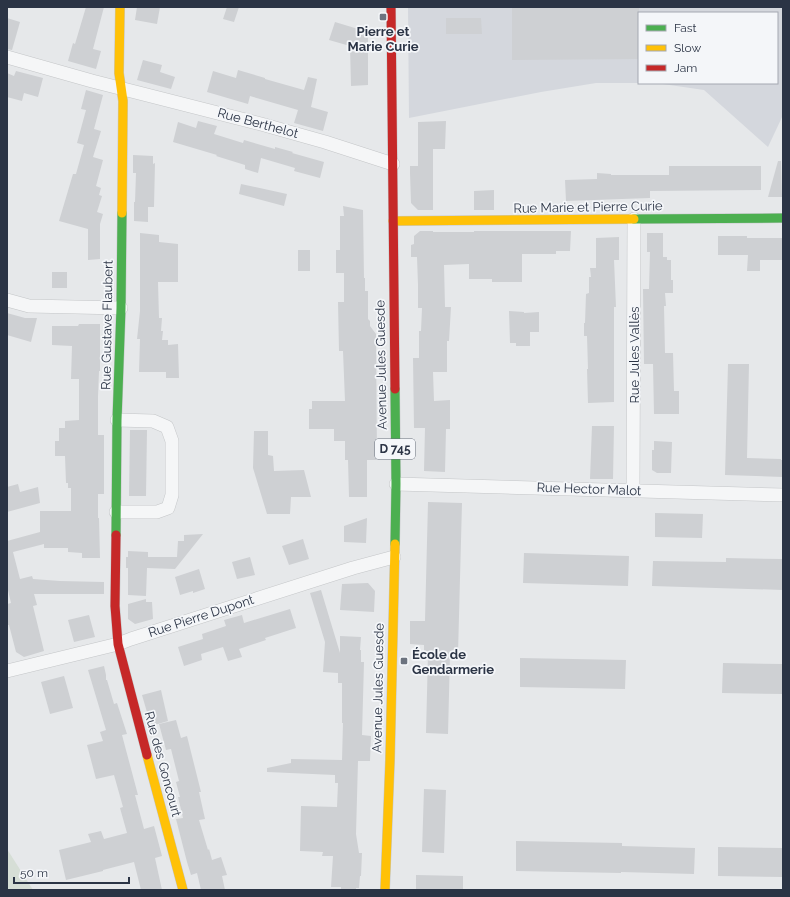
<svg xmlns="http://www.w3.org/2000/svg" width="790" height="897" viewBox="0 0 790 897" font-family="Raleway,sans-serif">
<style>
.built{fill:#d4d7dd;fill-rule:evenodd}
.green{fill:#d6ded6}
.building{fill:#ced0d3}
.lines{fill:none;stroke-linecap:round;stroke-linejoin:round}
.street-casing{stroke:#c4c6c8;stroke-width:14}
.fast-casing{stroke:#c4c6c8;stroke-width:10}
.slow-casing{stroke:#c4c6c8;stroke-width:10}
.jam-casing{stroke:#c4c6c8;stroke-width:10}
.street{stroke:#f5f6f7;stroke-width:13}
.fast{stroke:#4caf50;stroke-width:9}
.slow{stroke:#ffc107;stroke-width:9}
.jam{stroke:#c62828;stroke-width:9}
.poi-dot{fill:#6c737f;stroke:#f4f6f9;stroke-width:1.5}
.labels{text-anchor:middle;dominant-baseline:central;stroke-width:3.5;stroke-linejoin:round;paint-order:stroke}
.shield{fill:#f4f6f9;stroke:#676e7b;stroke-width:1}
.shield-label{font-size:12px;font-weight:bold;fill:#2b3445}
.poi-label{font-size:13px;font-weight:bold;fill:#2b3445;stroke:#f4f6f9}
.street-label{font-size:13px;fill:#2b3445;stroke:#f4f6f9}
</style>
<rect width="100%" height="100%" fill="#e6e8ea"/>
<path class="built" d="M408,7H783V115L768,147L704,90L656,83H596L541,92L409,118ZM639,13H777V83H639Z"/>
<polygon class="green" points="7,849 33,890 7,890"/>
<g class="building">
<polygon points="86,7 104,7 93,49 101,51 96,69 68,61 73,43 75,44"/>
<polygon points="137,7 160,7 157,24 135,20"/>
<polygon points="227,7 239,7 234,22 223,19"/>
<polygon points="512,7 639,7 639,59 512,60"/>
<polygon points="7,18 20,22 12,50 7,49"/>
<polygon points="446,18 481,18 482,34 446,34"/>
<polygon points="335,22 368,32 368,85 351,86 350,46 329,40"/>
<polygon points="143,60 162,65 160,72 175,77 171,89 137,80"/>
<polygon points="238,70 265,78 265,79 304,90 308,77 317,79 311,107 328,112 323,131 294,123 298,110 250,96 248,104 207,92 213,71 236,78"/>
<polygon points="16,71 43,78 38,97 24,93 22,101 7,97 7,73 14,76"/>
<polygon points="86,90 103,95 94,129 101,131 93,157 103,160 96,186 101,188 99,195 102,196 97,212 103,214 100,224 100,259 88,260 88,229 59,221 73,174 76,174 84,145 77,143 86,110 81,109"/>
<polygon points="198,121 217,126 214,134 243,143 244,140 275,149 275,147 293,152 292,153 324,162 320,178 294,171 295,168 261,158 258,173 245,169 245,165 216,156 217,155 173,142 178,122 196,128"/>
<polygon points="446,121 445,149 433,149 433,210 418,210 411,203 410,173 410,166 418,166 418,122"/>
<polygon points="133,155 153,156 153,164 155,163 154,207 148,207 148,222 134,221 134,202 135,202 136,173 133,173"/>
<polygon points="778,161 781,161 782,197 768,197"/>
<polygon points="669,166 761,166 761,190 650,191 650,198 566,201 565,180 597,179 597,173 611,174 611,175 669,175"/>
<polygon points="241,184 287,194 284,206 239,194"/>
<polygon points="494,190 494,210 474,210 474,191"/>
<polygon points="343,206 363,210 364,278 365,278 365,291 368,291 368,319 370,321 370,326 376,334 377,460 367,460 367,497 349,497 348,460 345,460 345,441 334,441 334,429 309,429 309,409 312,409 312,401 345,401 343,351 339,351 338,302 344,302 344,273 336,273 336,250 340,250 340,216 344,216"/>
<polygon points="420,231 433,231 433,232 474,232 474,231 571,231 570,251 556,251 556,254 522,254 522,282 492,282 492,279 469,279 469,264 444,265 445,307 451,307 449,341 447,341 447,372 433,372 434,401 450,400 450,429 446,429 445,472 424,471 425,428 414,428 413,358 419,358 419,331 421,331 422,308 418,308 418,285 417,257 411,257 411,245 414,244 414,236"/>
<polygon points="140,233 159,235 159,242 178,244 178,282 158,282 159,318 162,318 161,331 163,331 162,340 168,340 168,345 178,344 179,378 166,378 166,372 139,372 140,339 137,339 140,311"/>
<polygon points="647,233 663,233 663,257 667,257 667,260 671,260 671,280 673,280 673,293 665,293 666,306 664,306 665,353 673,353 674,391 679,391 679,414 654,414 653,364 644,364 643,289 649,289 650,252 647,252"/>
<polygon points="718,236 747,236 747,238 783,238 783,260 760,260 760,271 747,271 748,255 718,255"/>
<polygon points="619,237 619,260 614,260 616,307 614,307 614,402 588,403 587,369 588,369 587,336 584,336 584,323 585,323 586,294 589,293 589,277 591,277 590,268 596,268 596,238"/>
<rect x="298" y="250" width="12" height="21"/>
<rect x="52" y="272" width="15" height="16"/>
<polygon points="509,311 524,312 524,313 539,312 539,332 530,332 530,346 516,346 516,343 510,343"/>
<polygon points="7,313 25,318 37,318 31,342 7,335"/>
<polygon points="79,324 100,324 100,371 99,371 98,397 98,435 104,435 104,494 98,494 98,518 99,518 100,558 82,558 82,553 68,552 68,548 44,548 44,544 13,552 20,579 32,576 33,579 60,581 104,582 104,594 34,594 37,605 33,606 44,651 24,657 16,652 9,625 7,625 7,604 11,603 7,586 7,541 40,532 40,511 71,511 71,488 68,488 68,483 66,483 65,456 55,456 55,441 59,441 59,428 65,428 65,421 79,420 79,379 71,379 72,346 52,345 52,326 78,326"/>
<polygon points="728,364 749,364 747,458 781,459 781,460 783,460 783,477 725,475"/>
<polygon points="592,426 614,426 613,479 590,479"/>
<polygon points="130,430 147,430 146,496 129,496"/>
<polygon points="254,431 268,431 268,455 273,456 274,471 304,470 311,497 291,497 290,514 267,514 253,468"/>
<polygon points="654,441 672,442 671,473 657,473 652,470 652,450 654,450"/>
<polygon points="18,484 20,492 38,487 40,503 7,512 7,487"/>
<polygon points="428,502 462,503 458,654 450,654 448,734 426,733 428,653 424,653 424,645 410,644 410,621 425,621"/>
<polygon points="655,513 703,514 702,538 655,537"/>
<polygon points="367,518 366,543 344,542 344,526"/>
<polygon points="203,534 175,569 147,568 146,596 128,595 128,568 126,568 126,557 128,557 128,551 148,552 148,557 177,557 178,541 184,541 184,535"/>
<polygon points="303,539 309,559 289,565 282,546"/>
<polygon points="524,553 629,556 628,586 523,583"/>
<polygon points="250,557 255,575 237,579 232,562"/>
<polygon points="726,558 783,559 783,590 652,586 653,561 726,562"/>
<polygon points="199,569 205,589 193,593 193,591 180,595 175,577"/>
<polygon points="368,583 375,591 374,612 340,610 342,584"/>
<polygon points="321,590 340,653 340,636 361,637 360,650 361,650 361,662 364,662 362,735 371,736 370,761 358,761 356,834 359,853 362,853 361,876 360,876 359,888 356,888 356,890 341,890 341,887 331,887 333,856 322,856 323,852 300,851 301,806 337,807 338,783 335,783 335,775 267,772 267,768 291,763 291,759 342,760 343,723 342,723 342,683 338,683 338,673 323,672 325,642 310,593"/>
<polygon points="146,599 146,602 152,602 153,619 135,624 128,619 128,604"/>
<polygon points="290,609 296,628 265,638 266,640 239,649 242,657 228,661 223,647 201,654 202,660 184,666 178,647 203,639 202,634 226,626 224,620 242,615 244,623"/>
<polygon points="89,615 95,637 74,642 68,620"/>
<polygon points="520,658 626,660 625,689 520,687"/>
<polygon points="723,663 783,664 783,694 722,693"/>
<polygon points="104,666 106,675 106,680 107,680 114,704 117,703 127,734 122,735 138,795 135,795 144,829 154,826 162,856 155,858 162,890 141,890 134,862 103,870 103,871 66,880 59,850 91,842 88,834 101,831 104,839 127,833 120,808 123,807 114,775 96,779 87,745 103,741 100,732 106,730 88,670"/>
<polygon points="64,676 73,708 50,714 41,682"/>
<polygon points="161,690 168,721 151,726 142,695"/>
<polygon points="176,720 181,738 187,736 201,792 199,792 205,819 199,820 208,850 209,849 212,860 221,857 227,875 222,876 225,890 201,890 197,873 191,875 187,862 176,819 183,818 178,797 180,797 176,782 179,781 171,749 166,750 159,724"/>
<polygon points="424,789 446,790 444,853 422,852"/>
<polygon points="516,841 622,843 622,846 695,848 694,874 621,872 621,873 516,871"/>
<polygon points="718,847 783,848 783,877 718,876"/>
<polygon points="416,875 463,876 463,890 416,890"/>
</g>
<g class="lines">
<defs>
<g id="street">
<polyline points="7,57 92,81 261,124 325,142 393,164"/>
<polyline points="7,300 29,306 121,308"/>
<polyline points="396,484 783,495"/>
<polyline points="633,491 634,219"/>
<polyline points="116,512 157,512 168,508 172,495 172,441 167,427 153,421 117,420"/>
<polyline points="7,671 118,644 131,639 353,568 394,557"/>
</g>
<g id="fast">
<polyline points="634,219 783,218"/>
<polyline points="116,535 117,420 121,308 122,213"/>
<polyline points="395,544 396,484 395,389"/>
</g>
<g id="slow">
<polyline points="120,7 119,73 123,101 122,213"/>
<polyline points="393,221 634,219"/>
<polyline points="147,755 183,890"/>
<polyline points="385,890 390,760 395,544"/>
</g>
<g id="jam">
<polyline points="391,7 395,389"/>
<polyline points="116,535 115,606 118,644 147,755"/>
</g>
</defs>
<use href="#street" class="street-casing"/>
<use href="#fast" class="fast-casing"/>
<use href="#slow" class="slow-casing"/>
<use href="#jam" class="jam-casing"/>
<use href="#street" class="street"/>
<use href="#fast" class="fast"/>
<use href="#slow" class="slow"/>
<use href="#jam" class="jam"/>
</g>
<g class="poi-dot">
<rect x="379" y="13" width="8" height="8" rx="2"/>
<rect x="400" y="657" width="8" height="8" rx="2"/>
</g>
<g class="labels">
<rect class="shield" x="375" y="439" width="40" height="20" rx="3"/>
<g class="shield-label">
<text x="395" y="449">D 745</text>
</g>
<g class="poi-label">
<text x="383" y="31">Pierre et<tspan x="383" dy="15">Marie Curie</tspan></text>
<text x="412" y="654" text-anchor="start">École de<tspan x="412" dy="15">Gendarmerie</tspan></text>
</g>
<g class="street-label">
<text transform="translate(258 123) rotate(15)">Rue Berthelot</text>
<text transform="translate(588 207) rotate(-1)">Rue Marie et Pierre Curie</text>
<text transform="translate(107 325) rotate(-89)">Rue Gustave Flaubert</text>
<text transform="translate(634 355) rotate(-90)">Rue Jules Vallès</text>
<text transform="translate(381 365) rotate(-91)">Avenue Jules Guesde</text>
<text transform="translate(589 489) rotate(2)">Rue Hector Malot</text>
<text transform="translate(201 616) rotate(-18)">Rue Pierre Dupont</text>
<text transform="translate(378 688) rotate(-89)">Avenue Jules Guesde</text>
<text transform="translate(163 764) rotate(75)">Rue des Goncourt</text>
</g>
</g>
<rect width="790" height="897" fill="none" stroke="#2b3445" stroke-width="16"/>
<rect x="638" y="12" width="140" height="72" fill="#f4f6f9" stroke="#a4a8b1"/>
<rect x="646" y="25" width="20" height="6" fill="#4caf50" stroke="#a4a8b1"/>
<text x="674" y="32" font-size="12" fill="#2b3445">Fast</text>
<rect x="646" y="45" width="20" height="6" fill="#ffc107" stroke="#a4a8b1"/>
<text x="674" y="52" font-size="12" fill="#2b3445">Slow</text>
<rect x="646" y="65" width="20" height="6" fill="#c62828" stroke="#a4a8b1"/>
<text x="674" y="72" font-size="12" fill="#2b3445">Jam</text>
<path d="M14 877v6h115v-6" fill="none" stroke="#2b3445" stroke-width="2"/>
<text x="20" y="877" font-size="12" fill="#2b3445" stroke="#f4f6f9" stroke-width="3" paint-order="stroke">50 m</text>
</svg>
